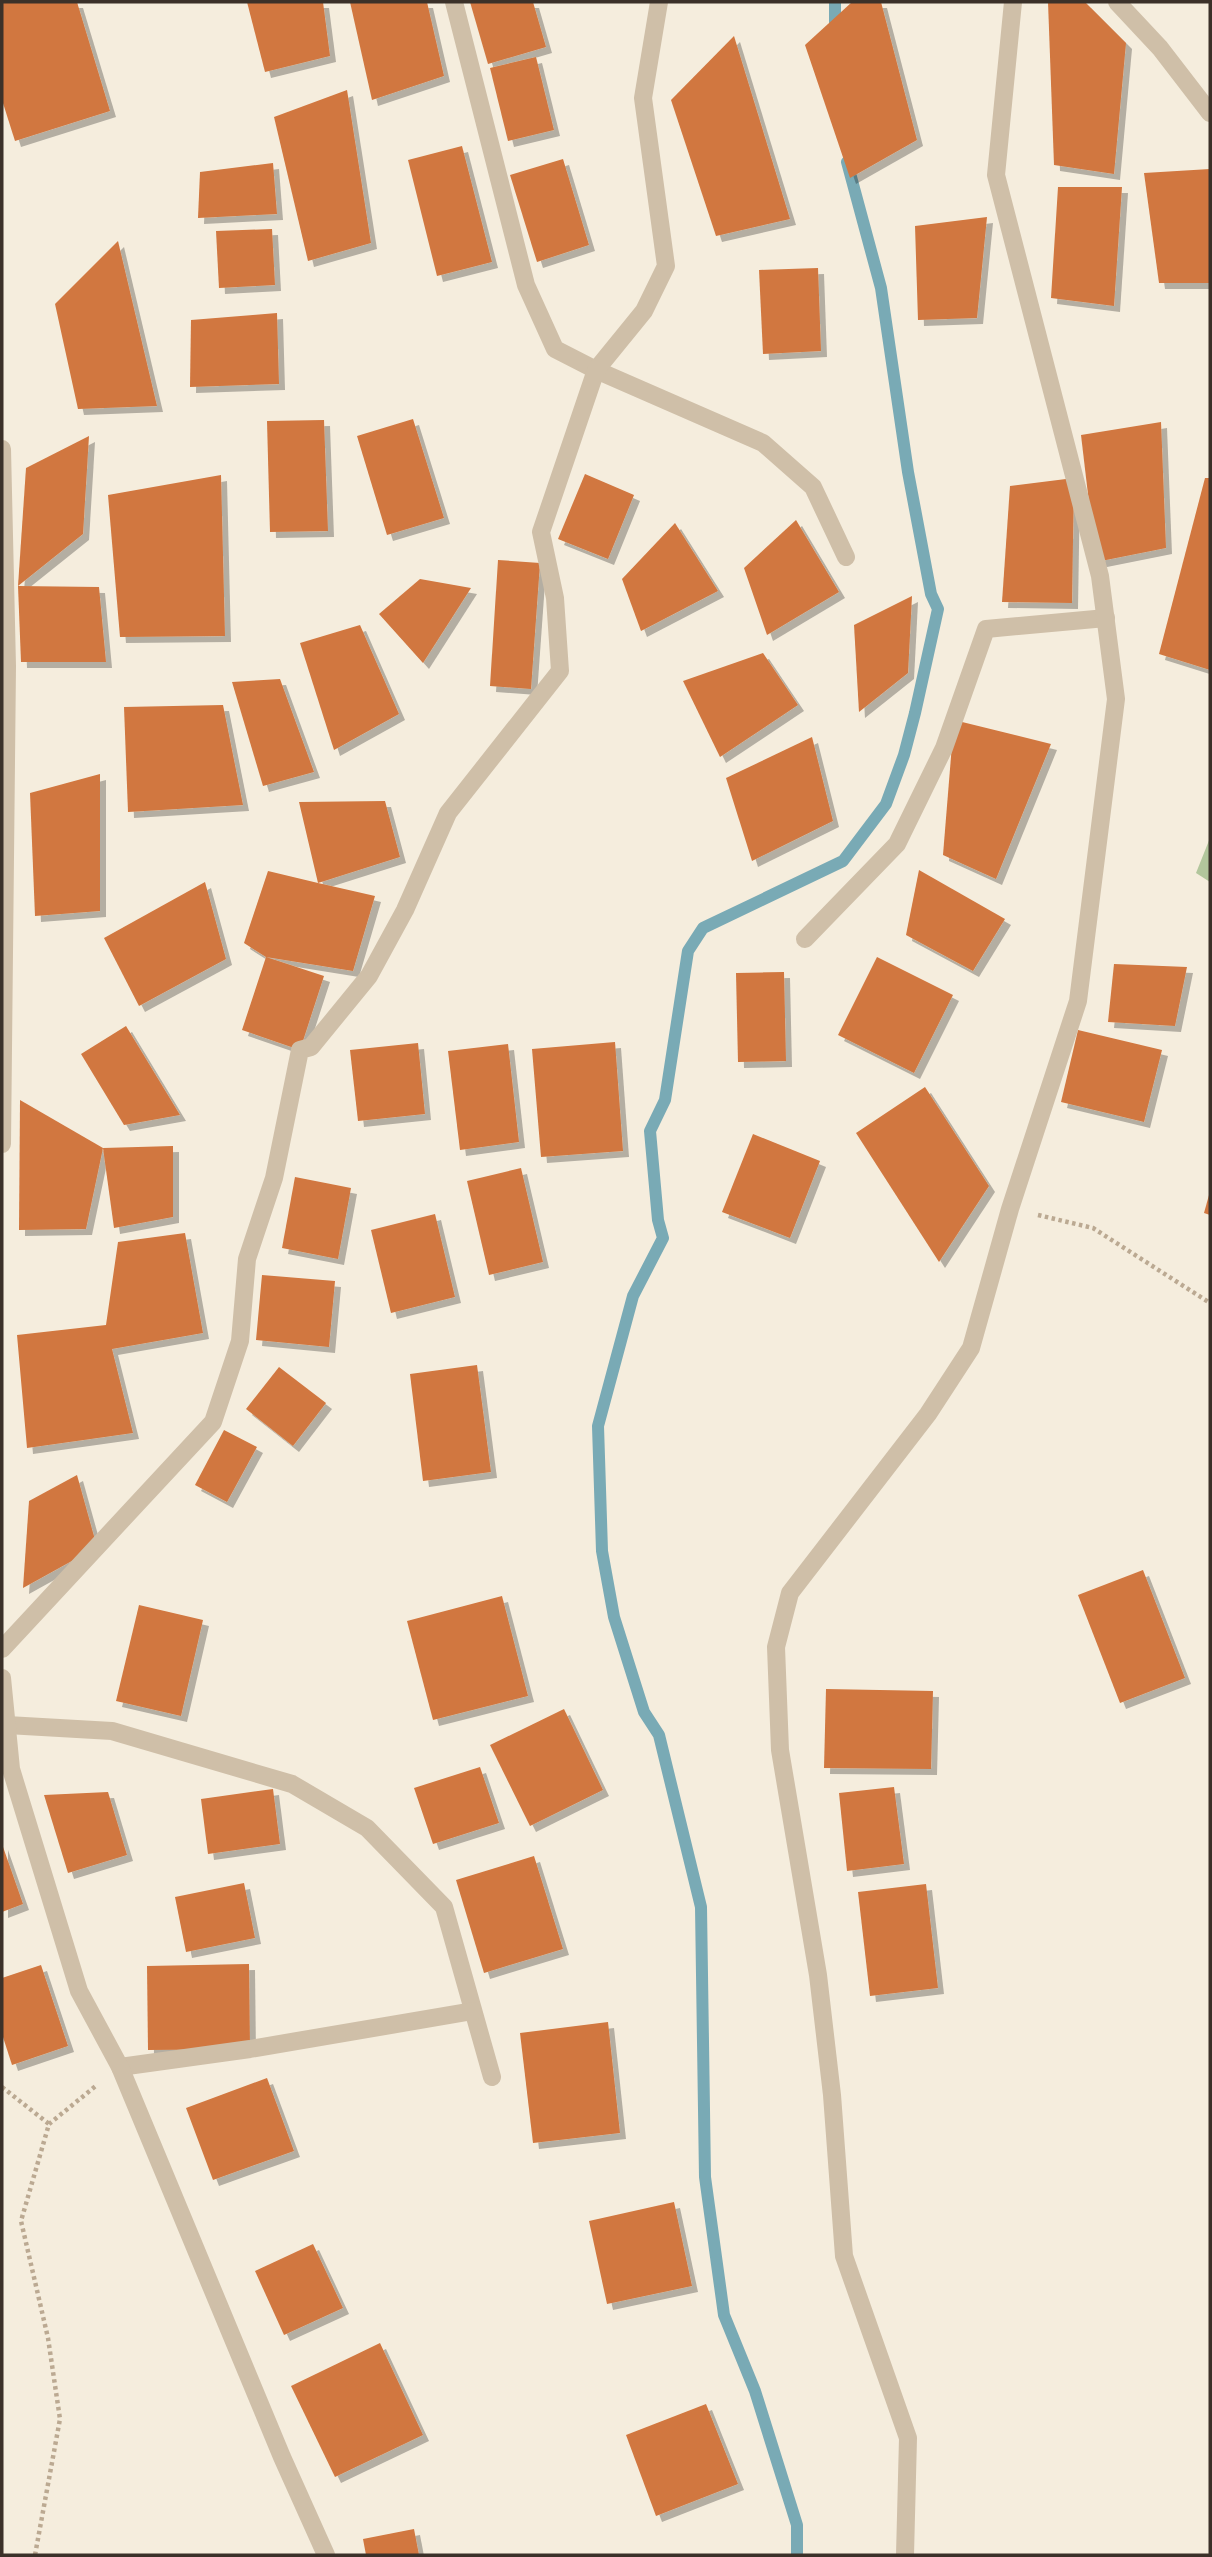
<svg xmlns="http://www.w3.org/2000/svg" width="1212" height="2557" viewBox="0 0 1212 2557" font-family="'Work Sans',sans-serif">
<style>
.green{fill:#b2c69c}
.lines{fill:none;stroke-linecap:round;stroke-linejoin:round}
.stream{stroke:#79aab5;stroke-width:12}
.building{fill:#d1773f;filter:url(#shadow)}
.path{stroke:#bba992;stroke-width:4.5;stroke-dasharray:3.5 3.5;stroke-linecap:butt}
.service{stroke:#cfbfa8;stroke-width:18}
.minor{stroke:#cfbfa8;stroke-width:18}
</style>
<defs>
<filter id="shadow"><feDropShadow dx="6" dy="6" stdDeviation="0" flood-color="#0004"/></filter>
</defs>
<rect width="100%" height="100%" fill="#f5eddd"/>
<polygon class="green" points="1210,838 1210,882 1196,873"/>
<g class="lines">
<g class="stream">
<polyline points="835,2 835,33"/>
<polyline points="797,2555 797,2525 755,2391 724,2315 705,2177 701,1907 659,1735 644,1712 614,1617 602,1551 598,1426 633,1296 663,1238 658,1220 650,1131 665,1100 688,951 703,928 843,861 886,804 904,755 915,713 938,609 931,594 908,472 881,288 847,162"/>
</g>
</g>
<g class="building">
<polygon points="2,2 77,2 110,111 15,141 2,100"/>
<polygon points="247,2 323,2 330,56 265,72"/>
<polygon points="350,2 427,2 444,76 372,100"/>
<polygon points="470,2 533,2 546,47 488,64"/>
<polygon points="852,2 881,2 917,140 850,178 805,45"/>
<polygon points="1048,2 1085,2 1126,43 1114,174 1054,165"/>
<polygon points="734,36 790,219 716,236 671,100"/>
<polygon points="536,57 554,130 508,141 490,68"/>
<polygon points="347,90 371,243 308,261 274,117"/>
<polygon points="462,146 492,262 437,276 408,160"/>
<polygon points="563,159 589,245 537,262 510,175"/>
<polygon points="273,163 277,214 198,218 200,172"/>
<polygon points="1210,169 1210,283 1159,283 1144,173"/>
<polygon points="1058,187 1122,187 1114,306 1051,298"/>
<polygon points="987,217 977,318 918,320 915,226"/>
<polygon points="272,229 275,285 219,288 216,231"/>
<polygon points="118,241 157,406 78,409 55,304"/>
<polygon points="818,268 821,351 763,354 759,270"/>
<polygon points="277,313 279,384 190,387 191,320"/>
<polygon points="413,419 444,518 387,535 357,436"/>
<polygon points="324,420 328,531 270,532 267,421"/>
<polygon points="1161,422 1166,548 1096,562 1081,435"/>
<polygon points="89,436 83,534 18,586 26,468"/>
<polygon points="585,474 634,495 608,559 558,539"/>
<polygon points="221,475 225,636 120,637 108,495"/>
<polygon points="1074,478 1072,603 1002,602 1010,486"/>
<polygon points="1205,478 1210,478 1210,670 1159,654"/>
<polygon points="796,520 839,592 767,635 744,568"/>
<polygon points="675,523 718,591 641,631 622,579"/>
<polygon points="498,560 540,563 531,689 490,686"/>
<polygon points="420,579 471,588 423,663 379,614"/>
<polygon points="18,586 99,587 106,662 21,662"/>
<polygon points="912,596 908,673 859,712 854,625"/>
<polygon points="360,625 399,714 334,750 300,643"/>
<polygon points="763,653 798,705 720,757 683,681"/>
<polygon points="280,679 314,772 263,786 232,682"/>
<polygon points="223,705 243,805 128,812 124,707"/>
<polygon points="954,720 1051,744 996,879 943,855"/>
<polygon points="812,737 833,821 752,861 726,778"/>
<polygon points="100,774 100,911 35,916 30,793"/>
<polygon points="385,801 400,857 318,883 375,896 353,971 266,957 324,976 300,1050 242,1030 266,957 244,943 268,871 318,883 299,802"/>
<polygon points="919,870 1005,919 973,971 906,935"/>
<polygon points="205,882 226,959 139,1006 104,938"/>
<polygon points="877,957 953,995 914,1073 838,1035"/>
<polygon points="1114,964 1187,967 1175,1026 1108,1022"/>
<polygon points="784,972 786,1061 738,1062 736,973"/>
<polygon points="126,1026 180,1115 124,1125 81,1054"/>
<polygon points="1078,1030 1162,1050 1144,1122 1061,1102"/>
<polygon points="615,1042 623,1151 541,1157 532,1049"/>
<polygon points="418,1043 425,1114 358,1121 350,1050"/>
<polygon points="508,1044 519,1142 460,1150 448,1051"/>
<polygon points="925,1087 989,1186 939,1262 856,1133"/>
<polygon points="20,1100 103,1148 86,1229 19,1230"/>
<polygon points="753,1134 820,1161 790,1238 722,1212"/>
<polygon points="173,1146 173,1217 114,1228 103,1148"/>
<polygon points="521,1168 543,1262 489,1275 467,1181"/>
<polygon points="295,1177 351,1188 338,1259 282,1248"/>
<polygon points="1209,1195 1210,1195 1210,1215 1204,1213"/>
<polygon points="435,1214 455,1297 391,1313 371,1230"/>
<polygon points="185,1233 203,1333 112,1349 133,1433 27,1448 17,1335 106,1325 118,1242"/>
<polygon points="262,1275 335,1281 329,1347 256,1340"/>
<polygon points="477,1365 491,1472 423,1481 410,1374"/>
<polygon points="279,1367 326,1403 293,1446 246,1409"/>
<polygon points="224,1430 257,1447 227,1502 195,1485"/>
<polygon points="77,1475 97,1547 23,1588 29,1501"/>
<polygon points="1143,1570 1185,1678 1120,1703 1078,1595"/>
<polygon points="502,1596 528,1696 433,1720 407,1621"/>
<polygon points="139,1605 203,1620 181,1716 116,1701"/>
<polygon points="826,1689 933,1691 931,1769 824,1768"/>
<polygon points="564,1709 603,1790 530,1826 490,1745"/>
<polygon points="480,1767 499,1823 433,1844 414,1788"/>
<polygon points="894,1787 904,1864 847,1871 839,1793"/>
<polygon points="273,1789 280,1844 208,1854 201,1799"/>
<polygon points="108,1792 127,1855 68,1873 44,1795"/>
<polygon points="2,1844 23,1904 2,1912"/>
<polygon points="534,1856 563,1949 484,1973 456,1880"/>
<polygon points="244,1883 255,1938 186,1952 175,1897"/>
<polygon points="926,1884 938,1988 870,1996 858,1892"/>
<polygon points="249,1964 250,2049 148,2050 147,1966"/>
<polygon points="41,1965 68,2046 12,2065 2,2034 2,1978"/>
<polygon points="608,2022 620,2133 533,2143 520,2033"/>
<polygon points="267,2078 294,2151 213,2180 186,2108"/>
<polygon points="674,2202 692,2286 607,2304 589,2221"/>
<polygon points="313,2244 343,2308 284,2335 255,2271"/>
<polygon points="380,2343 423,2435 335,2477 291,2386"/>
<polygon points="706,2404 738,2484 656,2516 626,2435"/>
<polygon points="414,2529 419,2555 366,2555 363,2539"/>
</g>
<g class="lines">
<g class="path">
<polyline points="1038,1215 1093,1228 1210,1303"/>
<polyline points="2,2087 49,2124"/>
<polyline points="35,2555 60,2419 48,2338 21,2221 49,2124 97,2085"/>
</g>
<g class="service">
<polyline points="7,1725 112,1731 292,1784 367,1828 444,1907 492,2077"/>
<polyline points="120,2067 250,2049 473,2011"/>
</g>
<g class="minor">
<polyline points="454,2 526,285 555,349 596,370 763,443 813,487 846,557"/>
<polyline points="1117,2 1160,48 1210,113"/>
<polyline points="2,449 7,666 2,1144"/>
<polyline points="805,939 897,844 944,748 986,629 1106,618"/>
<polyline points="2,1649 213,1422 240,1341 247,1259 274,1178 300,1050 311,1047 369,976 405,910 448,813 560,671 555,598 541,532 596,370 644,311 666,266 643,98 659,2"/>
<polyline points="2,1678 11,1769 79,1991 120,2067 282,2457 326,2555"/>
<polyline points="905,2555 908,2438 844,2256 832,2095 818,1975 780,1750 776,1647 790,1593 928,1414 971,1348 1010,1209 1078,1001 1116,699 1100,576 996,175 1013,2"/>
</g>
</g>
<rect width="1212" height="2557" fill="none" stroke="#3b3129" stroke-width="7"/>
</svg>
